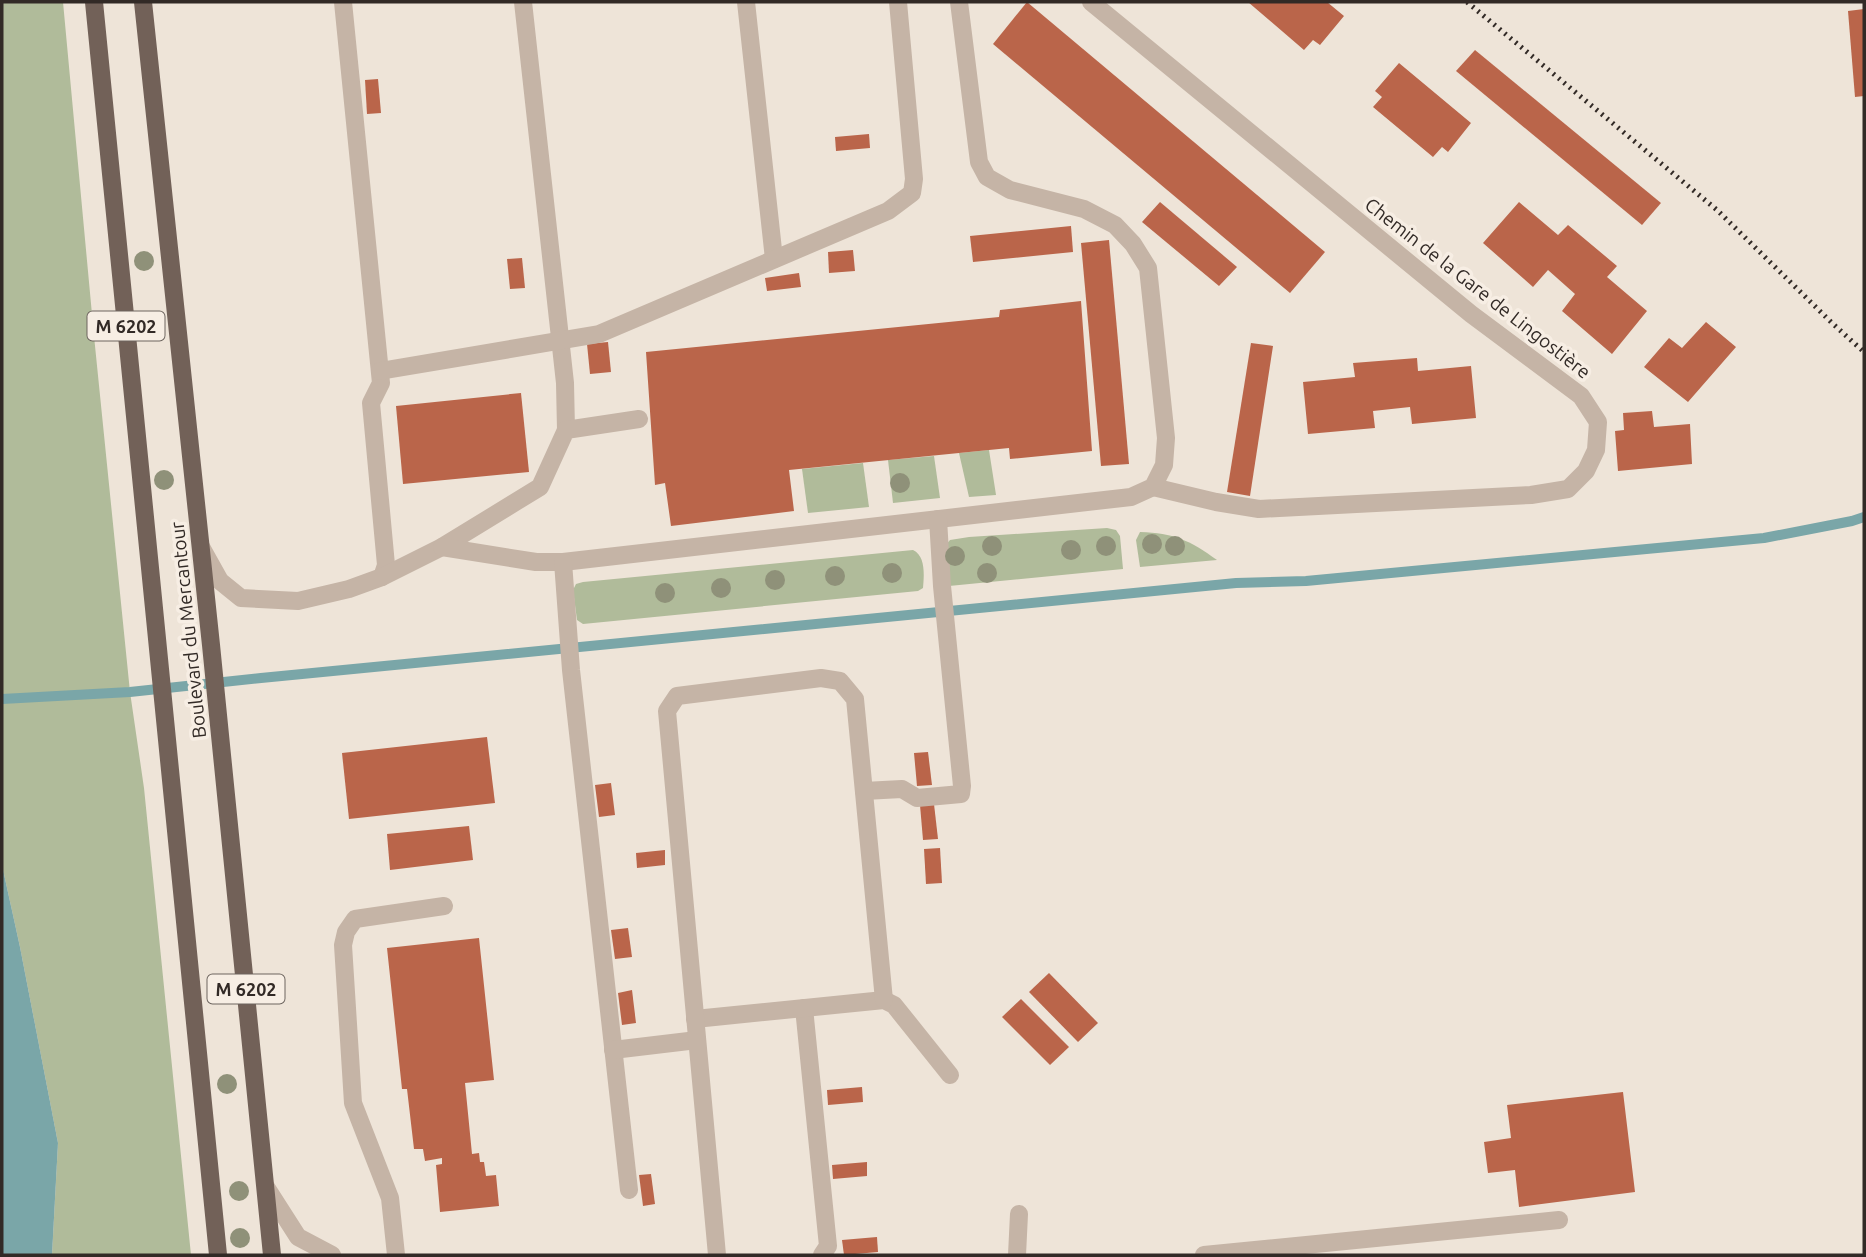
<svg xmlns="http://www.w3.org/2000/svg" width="1866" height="1257" viewBox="0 0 1866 1257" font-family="Ubuntu,sans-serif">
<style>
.green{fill:#b0bb9a}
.water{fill:#7aa6a8}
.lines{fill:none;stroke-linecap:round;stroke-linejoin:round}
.stream{stroke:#7aa6a8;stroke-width:10}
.building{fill:#ba654a}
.minor{stroke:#c5b4a6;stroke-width:18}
.major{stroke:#726158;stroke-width:18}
.rail{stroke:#322a26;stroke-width:5;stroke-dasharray:2 5;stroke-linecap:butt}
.tree{fill:#8f9179}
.labels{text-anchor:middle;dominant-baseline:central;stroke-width:7;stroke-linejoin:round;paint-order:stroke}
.shield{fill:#f7eee4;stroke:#6d655f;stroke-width:2}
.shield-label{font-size:18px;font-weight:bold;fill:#322a26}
.street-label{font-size:19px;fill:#322a26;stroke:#f7eee4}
</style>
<rect width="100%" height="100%" fill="#eee4d8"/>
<g class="green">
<polygon points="2,2 63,2 94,336 130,692 144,788 191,1255 52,1255 58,1143 20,947 2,865"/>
<polygon points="989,450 996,495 969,497 959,453"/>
<polygon points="934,456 940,498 893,503 888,460"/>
<polygon points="863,463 869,507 808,513 802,469"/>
<polygon points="1107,528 1116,530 1120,536 1123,569 949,586 945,546 950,540 969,537"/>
<path d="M1140,532C1174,533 1189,540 1217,560L1140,567L1136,540Z"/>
<path d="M913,550C926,556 924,576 923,588L918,591L583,624L577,620L573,590L576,584L583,582Z"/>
</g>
<polygon class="water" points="2,865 20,947 58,1143 52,1255 2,1255"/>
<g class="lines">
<polyline class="stream" points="2,699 130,692 261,678 1236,583 1306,581 1764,538 1852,521 1864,517"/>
</g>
<g class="building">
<polygon points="1027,2 1325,252 1290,293 993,44"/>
<polygon points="1248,2 1327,2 1344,16 1320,45 1313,40 1304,50"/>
<polygon points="1864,9 1864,96 1855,97 1848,11"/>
<polygon points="1475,50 1661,203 1642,225 1456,71"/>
<polygon points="1399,63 1471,123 1448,152 1442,147 1433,157 1373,107 1382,97 1375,91"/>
<polygon points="378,79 381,113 367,114 365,80"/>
<polygon points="869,134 870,148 836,151 835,137"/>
<polygon points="1160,202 1237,267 1219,286 1142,222"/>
<polygon points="1519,202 1558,235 1568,225 1617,266 1607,277 1647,311 1612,354 1562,311 1575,294 1548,270 1533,287 1483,243"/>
<polygon points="1071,226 1073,252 973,262 970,236"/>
<polygon points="1109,240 1129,464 1101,466 1081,243"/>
<polygon points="853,250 855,271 829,273 828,252"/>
<polygon points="522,258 525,288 510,289 507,259"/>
<polygon points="799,273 801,287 767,291 765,278"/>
<polygon points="1081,301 1092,451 1010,459 1009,448 789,470 794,511 671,526 665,483 655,485 646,352 999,317 1000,310"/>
<polygon points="1706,322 1736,347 1688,402 1644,367 1669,338 1682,348"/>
<polygon points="608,342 611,372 590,374 587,344"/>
<polygon points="1251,343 1273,346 1250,496 1227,492"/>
<polygon points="1417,358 1418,371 1471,366 1476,418 1412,424 1410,407 1373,411 1375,428 1308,434 1303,382 1355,377 1353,363"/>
<polygon points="521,393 529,472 403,484 396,406"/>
<polygon points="1652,411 1654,427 1690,424 1692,464 1618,471 1615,431 1624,430 1623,413"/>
<polygon points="487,737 495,803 349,819 342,753"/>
<polygon points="928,752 932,785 917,786 914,753"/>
<polygon points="611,783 615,815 599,817 595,785"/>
<polygon points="934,804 938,839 923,840 920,805"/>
<polygon points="469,826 473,860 390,870 387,834"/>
<polygon points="940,848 942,883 926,884 924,849"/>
<polygon points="665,850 665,865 637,868 636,853"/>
<polygon points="628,928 632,957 615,959 611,930"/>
<polygon points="479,938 494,1080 465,1083 472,1154 479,1153 480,1162 484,1162 486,1176 496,1175 499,1206 440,1212 436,1165 442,1164 442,1158 425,1161 423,1149 414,1149 407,1089 402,1089 387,948"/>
<polygon points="1049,973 1098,1023 1078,1042 1029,992"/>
<polygon points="632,990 636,1023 622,1025 618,993"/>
<polygon points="1021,999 1069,1047 1050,1065 1002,1017"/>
<polygon points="862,1087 863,1102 828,1105 827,1090"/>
<polygon points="1623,1092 1635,1192 1519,1207 1515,1170 1488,1173 1484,1142 1511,1138 1507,1105"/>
<polygon points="867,1162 867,1176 833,1179 832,1165"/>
<polygon points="651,1174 655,1204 643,1206 639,1175"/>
<polygon points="877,1237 878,1252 844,1255 842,1240"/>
</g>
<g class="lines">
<g class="minor">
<polyline points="343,2 381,383 371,403 386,565 382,577"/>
<polyline points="523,2 565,383 566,430"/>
<polyline points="746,2 774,259"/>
<polyline points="1091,2 1471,314 1581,396 1598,422 1596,450 1586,471 1568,489 1531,495 1259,509 1216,502 1153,487"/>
<polyline points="380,371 599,334 888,211 912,193 914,179 898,2"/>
<polyline points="201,547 220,581 241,598 298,601 349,589 382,577 442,547 540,487 566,430 639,419"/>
<polyline points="442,547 536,562 563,562 1131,497 1153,487 1164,465 1166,438 1148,268 1133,244 1115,225 1084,209 1010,190 987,177 979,162 959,2"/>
<polyline points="563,562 571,670 629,1190"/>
<polyline points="864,791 902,789 917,798 961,794 962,786 942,586 938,519"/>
<polyline points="804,1008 828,1246 822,1255"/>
<polyline points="695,1019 884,1000 894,1005 950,1075"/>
<polyline points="613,1050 697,1040"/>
<polyline points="266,1187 298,1237 332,1255"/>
<polyline points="396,1255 390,1198 353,1103 343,945 346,932 355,919 444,906"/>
<polyline points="717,1255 667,711 677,696 821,678 840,681 855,699 884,1000"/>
<polyline points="1017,1255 1019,1214"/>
<polyline points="1204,1255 1559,1220"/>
</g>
<g class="major">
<polyline points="94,2 218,1255"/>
<polyline points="143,2 211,645 272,1255"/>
</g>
<polyline class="rail" points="1467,2 1717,210 1832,323 1864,352"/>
</g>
<g class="tree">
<circle cx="144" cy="261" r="10"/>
<circle cx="164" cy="480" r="10"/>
<circle cx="900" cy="483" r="10"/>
<circle cx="1152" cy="544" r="10"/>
<circle cx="992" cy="546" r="10"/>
<circle cx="1106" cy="546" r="10"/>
<circle cx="1175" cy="546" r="10"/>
<circle cx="1071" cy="550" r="10"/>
<circle cx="955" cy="556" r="10"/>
<circle cx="892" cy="573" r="10"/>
<circle cx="987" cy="573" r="10"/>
<circle cx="835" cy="576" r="10"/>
<circle cx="775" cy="580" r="10"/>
<circle cx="721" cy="588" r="10"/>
<circle cx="665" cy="593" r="10"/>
<circle cx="227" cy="1084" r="10"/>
<circle cx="239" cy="1191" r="10"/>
<circle cx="240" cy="1238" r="10"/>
</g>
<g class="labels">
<g class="shield">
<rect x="87.5" y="311.5" width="77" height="29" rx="5"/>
<rect x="207.5" y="974.5" width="77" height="29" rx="5"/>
</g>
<g class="shield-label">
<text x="126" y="326">M 6202</text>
<text x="246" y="989">M 6202</text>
</g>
<g class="street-label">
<text transform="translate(1478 288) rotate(38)">Chemin de la Gare de Lingostière</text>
<text transform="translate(188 630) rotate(-96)">Boulevard du Mercantour</text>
</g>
</g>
<rect width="1866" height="1257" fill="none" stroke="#322a26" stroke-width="7"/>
</svg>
